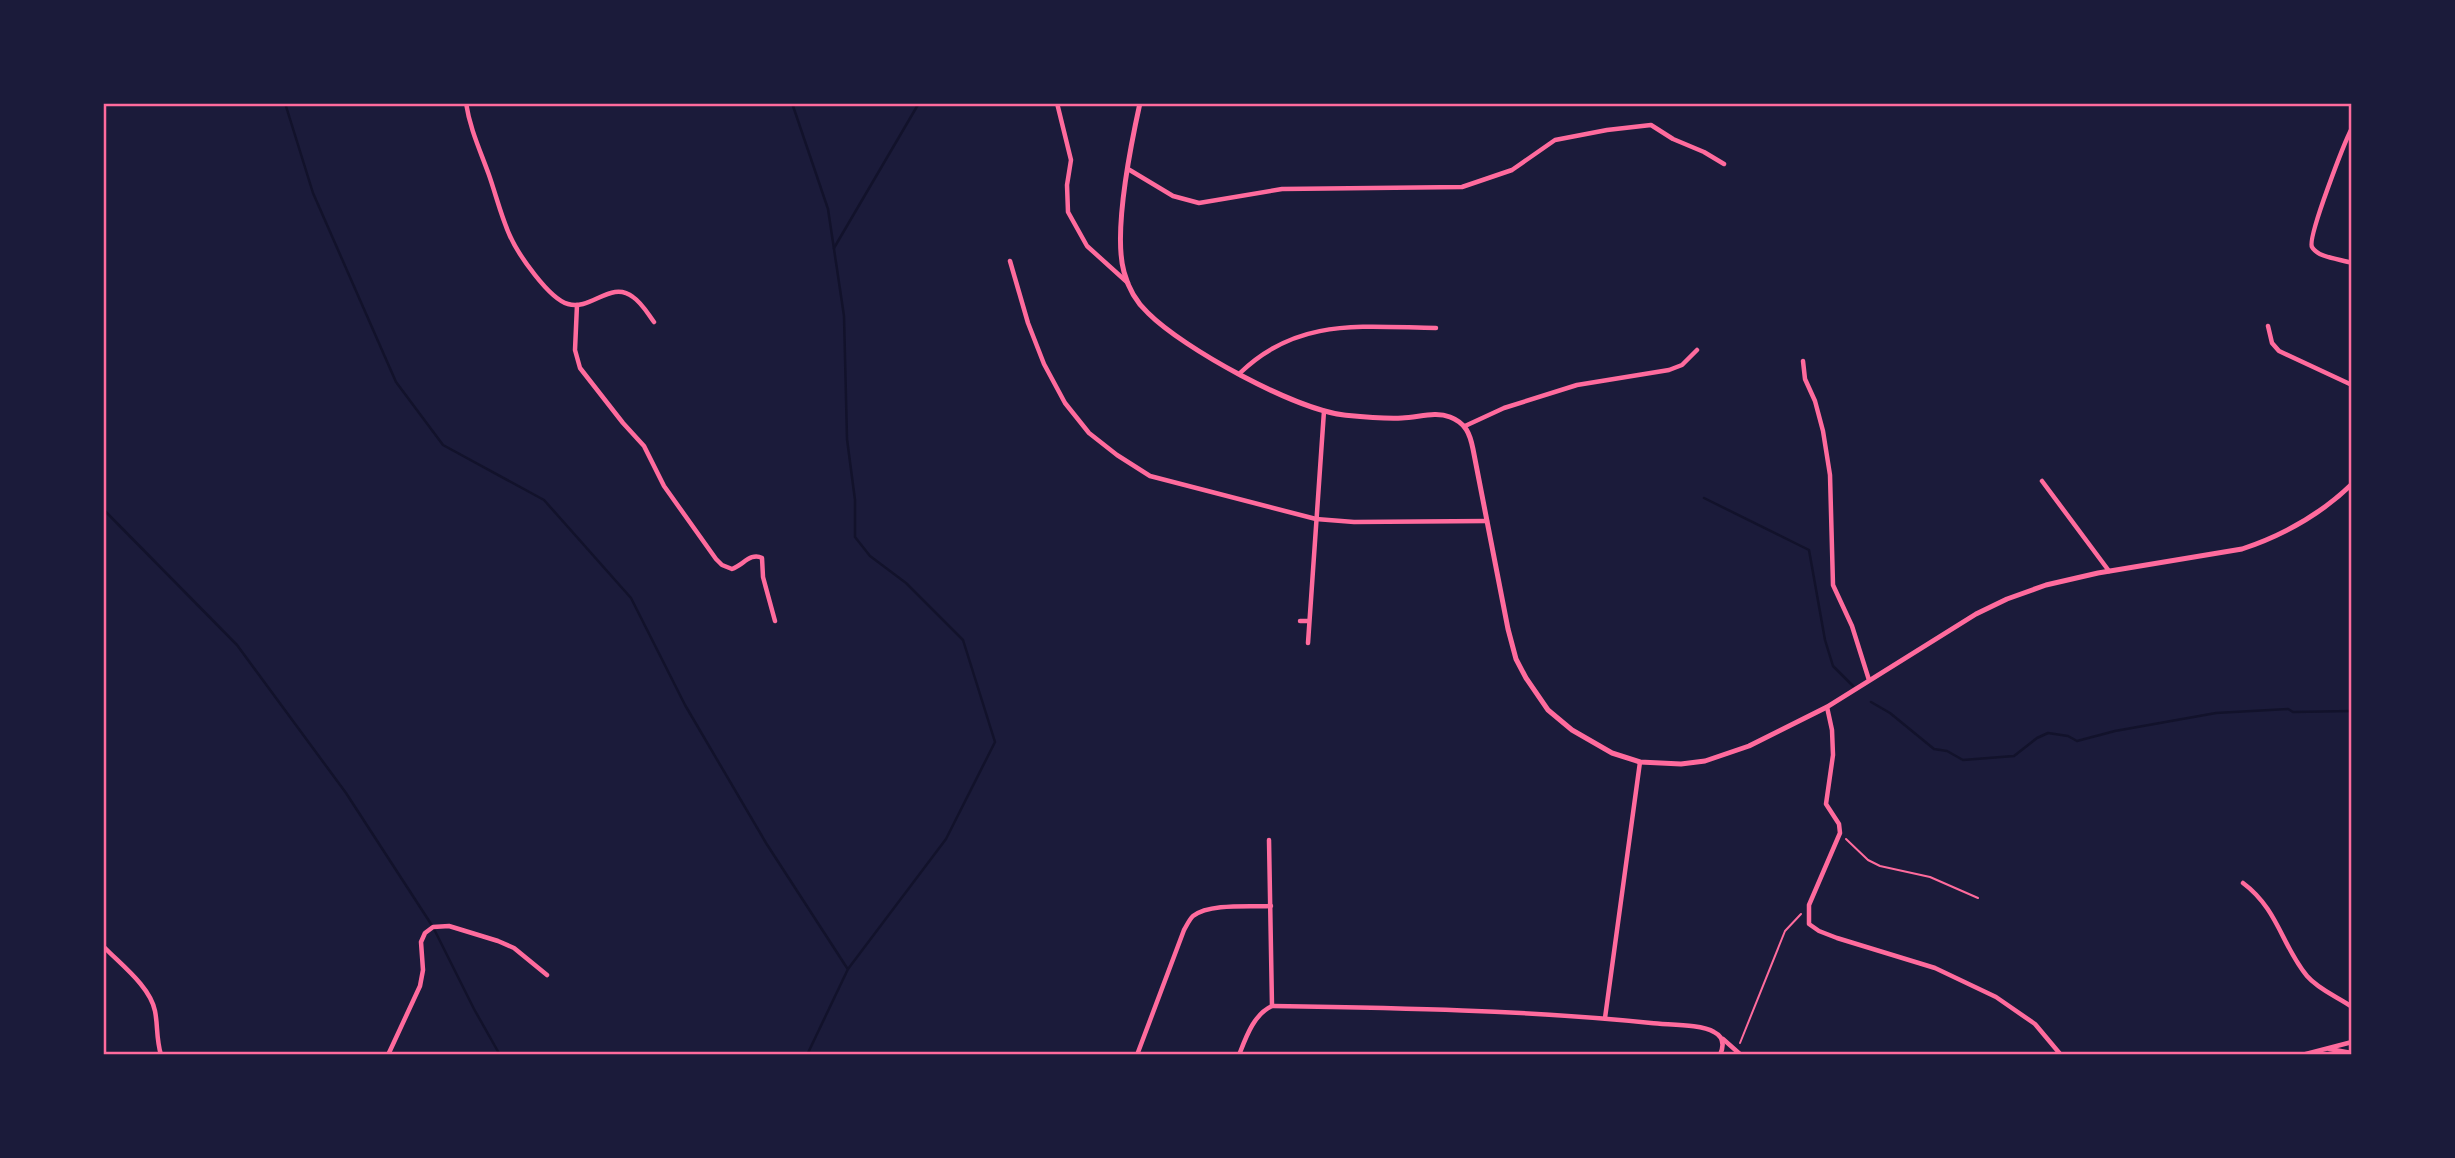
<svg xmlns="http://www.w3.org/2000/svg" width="2455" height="1158" viewBox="0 0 2455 1158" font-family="'Noto Sans',sans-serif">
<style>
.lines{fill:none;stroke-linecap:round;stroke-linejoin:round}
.stream{stroke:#12122b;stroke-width:2.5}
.path{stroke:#ff6b9d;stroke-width:2}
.minor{stroke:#ff6b9d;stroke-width:4.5}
.tertiary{stroke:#ff6b9d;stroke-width:5}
.neatline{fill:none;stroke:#ff6b9d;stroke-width:2.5}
</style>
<rect width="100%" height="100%" fill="#1b1b3a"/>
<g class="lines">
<g class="stream">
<polyline points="285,103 313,193 396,382 443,445 544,500 631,598 685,705 766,843 847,968"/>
<polyline points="792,103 828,209 844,316 847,439 855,500 855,537 870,556 906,583 963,640 995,742 946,839 848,969 807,1055"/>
<polyline points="834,248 919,103"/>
<polyline points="1704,498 1809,550 1825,640 1833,666 1853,686"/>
<polyline points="103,509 237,645 346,793 433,927 474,1009 500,1055"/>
<polyline points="1871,702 1890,713 1934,749 1947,751 1963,760 2014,756 2037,738 2048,733 2068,736 2077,741 2115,731 2216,713 2288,709 2293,712 2352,711"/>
</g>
<g class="path">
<polyline points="1846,839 1868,860 1880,866 1930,877 1978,898"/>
<polyline points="1740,1043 1785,931 1801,914"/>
</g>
<g class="minor">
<path d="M466,103C470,129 480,150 489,175C496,195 501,216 510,236C518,254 549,299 568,304C591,311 611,280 633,297C642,303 648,314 654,322"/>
<polyline points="1057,103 1071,160 1067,185 1068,212 1087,246 1128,283"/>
<path d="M2352,128C2345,141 2307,238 2312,247C2318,258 2341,259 2352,263"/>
<polyline points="1128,169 1173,196 1199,203 1282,189 1462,187 1512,170 1555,140 1607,130 1651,125 1673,139 1704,152 1724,164"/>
<polyline points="1010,261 1028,323 1044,364 1065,403 1089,433 1117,455 1150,476 1316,519 1354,522 1487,521"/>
<polyline points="2352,298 2352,302"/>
<path d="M577,305L575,350L580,368L623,423L644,446L664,486L716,559L722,565L732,569C743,565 751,552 762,558L763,577L775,621"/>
<polyline points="2268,326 2272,343 2279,351 2352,385"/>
<polyline points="1803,361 1805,379 1815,401 1823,431 1830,475 1833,585 1852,626 1869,680"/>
<path d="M1240,373C1298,317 1361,327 1436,328"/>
<polyline points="1465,426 1504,408 1577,385 1669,370 1682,365 1697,350"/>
<polyline points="2042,481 2109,571"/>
<polyline points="1300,621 1308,621"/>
<polyline points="1308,643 1324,411"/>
<polyline points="1827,707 1832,730 1833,755 1826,804 1839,824 1840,833 1809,905 1809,924 1819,931 1837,938 1935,968 1996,997 2035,1024 2061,1055"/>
<polyline points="1269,840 1272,1006"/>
<path d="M2243,883C2278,909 2282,946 2307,976C2319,990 2338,997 2352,1007"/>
<path d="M103,946C120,964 150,986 155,1011C158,1026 156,1038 161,1055"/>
<polyline points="1605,1018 1640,762"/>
<polyline points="1723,1039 1741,1055"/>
<polyline points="2329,1049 2352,1053"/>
<polyline points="388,1055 420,986 423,970 421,942 425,933 433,927 449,926 498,941 514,948 547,975"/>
<path d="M1137,1055L1184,930C1187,925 1189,920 1193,916C1210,903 1250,907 1271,906"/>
<path d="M1239,1055C1246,1037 1254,1014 1272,1006C1398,1008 1526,1010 1651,1023C1667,1025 1701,1024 1714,1032C1724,1037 1724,1046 1720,1055"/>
<polyline points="1780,1055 1818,1055"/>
<polyline points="2302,1055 2352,1042"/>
</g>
<path class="tertiary" d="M1140,103C1131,144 1113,233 1124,272C1128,287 1136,302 1148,313C1184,349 1294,409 1344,415C1364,417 1383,419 1402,418C1417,418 1435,411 1450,417C1466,423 1470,434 1473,449L1508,629L1516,659L1526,678L1548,710L1572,730L1612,753L1640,762L1681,764L1705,761L1749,746L1827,707L1976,614L2007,599L2046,585L2098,573L2242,549C2284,535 2320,515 2352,484"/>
</g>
<rect width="2455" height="1158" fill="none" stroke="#1b1b3a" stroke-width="210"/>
<rect x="105" y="105" width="2245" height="948" class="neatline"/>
</svg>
